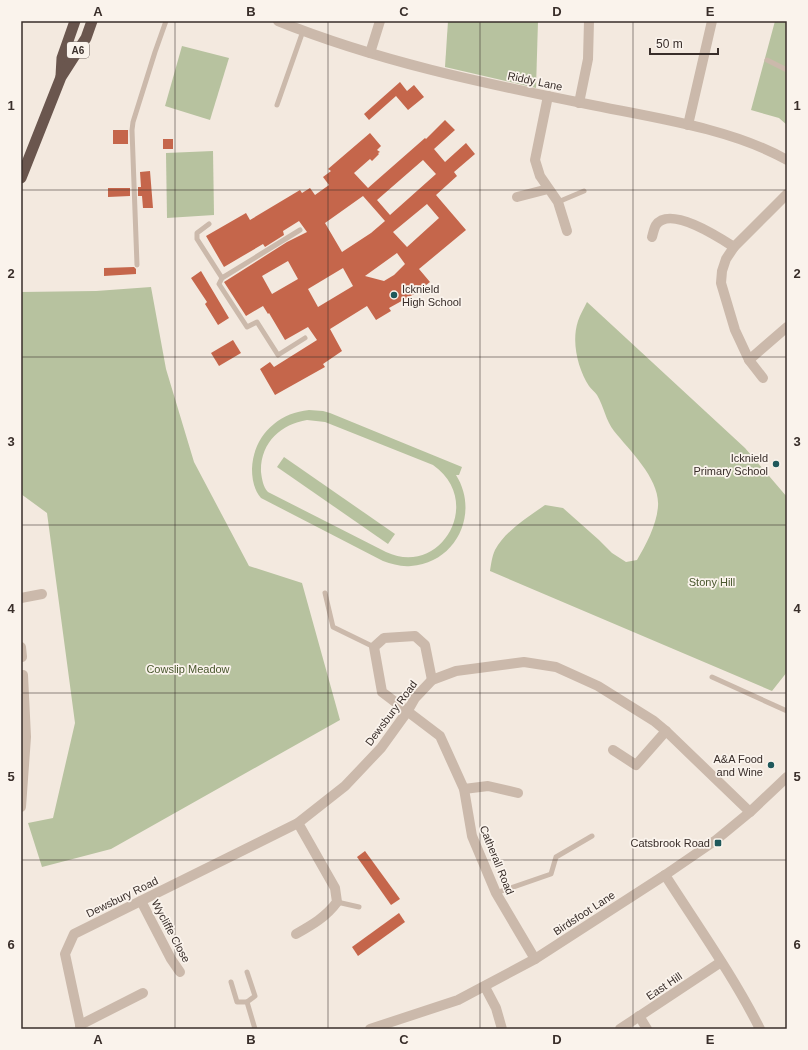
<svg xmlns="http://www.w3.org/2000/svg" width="808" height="1050" viewBox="0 0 808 1050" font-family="Arial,sans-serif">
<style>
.green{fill:#b7c29f;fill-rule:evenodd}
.building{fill:#c5664b;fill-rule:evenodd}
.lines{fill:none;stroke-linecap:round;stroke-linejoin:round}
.service{stroke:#cbb9ab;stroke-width:5}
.minor{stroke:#cbb9ab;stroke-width:10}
.tertiary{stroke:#cbb9ab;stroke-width:10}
.trunk{stroke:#6a564e;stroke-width:11}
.grid{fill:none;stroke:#392e2a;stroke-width:1;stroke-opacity:0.55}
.poi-dot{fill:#1f585b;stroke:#faf3ec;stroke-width:1.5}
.labels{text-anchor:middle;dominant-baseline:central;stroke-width:3.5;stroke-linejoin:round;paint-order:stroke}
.shield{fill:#faf3ec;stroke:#736964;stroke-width:1}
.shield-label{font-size:10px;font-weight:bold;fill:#392e2a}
.street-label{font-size:11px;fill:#392e2a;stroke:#faf3ec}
.poi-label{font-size:11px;fill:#392e2a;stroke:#faf3ec;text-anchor:end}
.park-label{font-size:11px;fill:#49572e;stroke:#faf3ec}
.neatline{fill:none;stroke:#392e2a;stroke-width:1.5}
.grid-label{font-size:13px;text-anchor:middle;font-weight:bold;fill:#392e2a}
</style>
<rect width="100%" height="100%" fill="#f3e9df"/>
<g class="green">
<polygon points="448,21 538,21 536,88 445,67"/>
<polygon points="775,21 787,21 787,125 779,118 751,110"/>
<polygon points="182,46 229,58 210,120 165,106"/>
<polygon points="213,151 214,215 167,218 166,153"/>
<polygon points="151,287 166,369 194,462 249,566 302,583 340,720 111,849 42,867 28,823 53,818 75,723 47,513 21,494 21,292 96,291"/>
<path d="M587,302L745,448L787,497V672L772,691L490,571C491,565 492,556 495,550C505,531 528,517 545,505L563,508L599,540L612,553L626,562L637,560C646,545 657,524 658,506C660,479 630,451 614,431C606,421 604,407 597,395C595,392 591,389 589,386C578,369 571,342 578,321C580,315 584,308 587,302Z"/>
<path d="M309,410L323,411L330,413L462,467L459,475H456C480,513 456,563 411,566C401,567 392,564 383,561L261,498C254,490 252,479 252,469C253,437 277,413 309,410ZM307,420L325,422L433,465C485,501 441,578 386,552L268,492C263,487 262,479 261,472C260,443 281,424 307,420Z"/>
<polygon points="284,457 395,534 388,544 277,467"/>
</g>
<g class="building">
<polygon points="400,82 407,91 414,85 424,97 408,110 396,96 369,120 364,114"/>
<path d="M445,120L455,130L434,149L445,162L466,143L475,154L454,172L457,176L436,195L466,230L419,269L430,282L416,293L389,308L391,311L376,320L367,306L330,329L342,351L323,364L325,367L275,395L260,369L270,362L274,367L317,340L308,327L285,340L269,313L268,314L263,306L246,316L224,282L287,242L307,232L299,221L283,231L284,235L265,247L263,244L224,267L206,236L246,213L250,220L300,190L302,193L310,188L315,195L329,185L323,177L331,171L328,169L370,133L381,146L377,150L380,152L378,153L379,154L372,161L370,159L354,173L368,188L425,138L426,139ZM423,160L436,174L390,215L377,200ZM363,196L385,221L371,233L342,252L325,223ZM427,204L439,218L407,247L393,232ZM397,253L405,264L394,275L384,281L365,276ZM288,261L298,279L272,294L262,276ZM343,268L353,286L318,307L308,289Z"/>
<rect x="113" y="130" width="15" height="14"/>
<rect x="163" y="139" width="10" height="10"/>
<polygon points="150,171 153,208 143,208 142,196 138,196 138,187 141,187 140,172"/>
<polygon points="108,188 130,188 130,196 108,197"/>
<polygon points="134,267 136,269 136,274 104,276 104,268"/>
<polygon points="201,271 229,318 218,325 205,304 207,302 191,278"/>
<polygon points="233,340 241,353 219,366 211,353"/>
<polygon points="365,851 400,899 391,905 357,857"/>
<polygon points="399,913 405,922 358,956 352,947"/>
</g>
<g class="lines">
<g class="service">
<polyline points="767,60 787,70"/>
<polyline points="277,105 303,31"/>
<polyline points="558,202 584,191"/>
<polyline points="209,224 197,233 197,239 222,278 300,230"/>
<polyline points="137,265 132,130 133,122 155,52 166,21"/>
<polyline points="222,278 219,284 247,327 257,322 278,355 305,338"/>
<polyline points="325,593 333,627 374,647"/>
<polyline points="712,677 787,711"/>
<polyline points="496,893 551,874 556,857 592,836"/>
<polyline points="337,902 359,907"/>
<polyline points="231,982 237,1002 247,1002 255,1029"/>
<polyline points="247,1002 255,996 247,972"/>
</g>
<g class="minor">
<path d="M278,21C377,61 482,83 587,104C650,117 731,128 787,160"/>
<polyline points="370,53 380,21"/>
<polyline points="548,96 535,160 540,176 558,202 567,231"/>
<polyline points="579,103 588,59 589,21"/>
<polyline points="688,125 712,21"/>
<polyline points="787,194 734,247 726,259 722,271 721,283 735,330 749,360 787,327"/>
<polyline points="517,197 548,189"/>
<path d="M652,237C653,234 654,228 656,225C670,205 720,238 734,247"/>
<polyline points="749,360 763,378"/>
<polyline points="21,598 42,594"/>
<polyline points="21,647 22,657"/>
<polyline points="432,680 425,645 415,636 384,638 374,647 382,692 440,736 464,789 472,836 496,893 535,959"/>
<polyline points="613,750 636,765 666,731"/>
<polyline points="464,789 488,786 518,793"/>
<polyline points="21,807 26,737 23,675"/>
<path d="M665,875C697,925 734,977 760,1029"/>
<polyline points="141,901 171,959 180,972"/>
<path d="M296,934C312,925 326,917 337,902L335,888L298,823"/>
<polyline points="485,987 496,1008 502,1029"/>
<polyline points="639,1016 647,1029"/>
<polyline points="80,1025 143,993"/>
<polyline points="81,1029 65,954 74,934 298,823 345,786 381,748 407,712 415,698 432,680 456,671 524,662 556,667 598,686 654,721 666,731 750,812"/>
<polyline points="620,1029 721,962"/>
</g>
<polyline class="tertiary" points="370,1029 458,1000 535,959 665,875 716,840 750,812 787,777"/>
<g class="trunk">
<polyline points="61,76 62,58 75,21"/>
<polyline points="21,178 61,77 86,38 92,21"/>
</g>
</g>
<path class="grid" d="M175,21V1029M328,21V1029M480,21V1029M633,21V1029M21,190H787M21,357H787M21,525H787M21,693H787M21,860H787"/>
<g class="poi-dot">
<circle cx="394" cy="295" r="4"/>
<circle cx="776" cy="464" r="4"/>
<circle cx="771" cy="765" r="4"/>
<rect x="714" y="839" width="8" height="8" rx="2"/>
</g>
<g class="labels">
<rect class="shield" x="67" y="42" width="22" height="16" rx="3"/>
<g class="shield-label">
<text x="78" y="50">A6</text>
</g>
<g class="street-label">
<text transform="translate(535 81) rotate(12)">Riddy Lane</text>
<text transform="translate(391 713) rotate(-53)">Dewsbury Road</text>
<text transform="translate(497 860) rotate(68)">Catherall Road</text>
<text transform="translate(122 897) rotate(-26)">Dewsbury Road</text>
<text transform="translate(584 913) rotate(-33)">Birdsfoot Lane</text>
<text transform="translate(171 931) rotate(62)">Wycliffe Close</text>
<text transform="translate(664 986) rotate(-34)">East Hill</text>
</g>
<g class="poi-label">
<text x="402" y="289" text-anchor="start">Icknield<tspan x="402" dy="13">High School</tspan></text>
<text x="768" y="458">Icknield<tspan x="768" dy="13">Primary School</tspan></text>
<text x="763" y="759">A&amp;A Food<tspan x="763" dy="13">and Wine</tspan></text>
<text x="710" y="843">Catsbrook Road</text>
</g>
<g class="park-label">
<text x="712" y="582">Stony Hill</text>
<text x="188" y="669">Cowslip Meadow</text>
</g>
</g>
<rect width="808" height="1050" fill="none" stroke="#faf3ec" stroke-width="44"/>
<path d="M650 48v6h68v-6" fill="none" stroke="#392e2a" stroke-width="2"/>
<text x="656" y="48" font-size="12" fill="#392e2a" stroke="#faf3ec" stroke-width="3" paint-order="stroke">50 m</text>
<rect x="22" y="22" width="764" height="1006" class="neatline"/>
<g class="grid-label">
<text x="98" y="16">A</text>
<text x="251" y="16">B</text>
<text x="404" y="16">C</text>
<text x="557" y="16">D</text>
<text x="710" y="16">E</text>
<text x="11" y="110">1</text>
<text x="797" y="110">1</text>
<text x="11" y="278">2</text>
<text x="797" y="278">2</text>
<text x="11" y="446">3</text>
<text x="797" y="446">3</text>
<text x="11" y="613">4</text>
<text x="797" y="613">4</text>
<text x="11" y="781">5</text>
<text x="797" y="781">5</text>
<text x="11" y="949">6</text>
<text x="797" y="949">6</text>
<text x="98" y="1044">A</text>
<text x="251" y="1044">B</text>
<text x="404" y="1044">C</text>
<text x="557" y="1044">D</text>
<text x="710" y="1044">E</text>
</g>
</svg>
